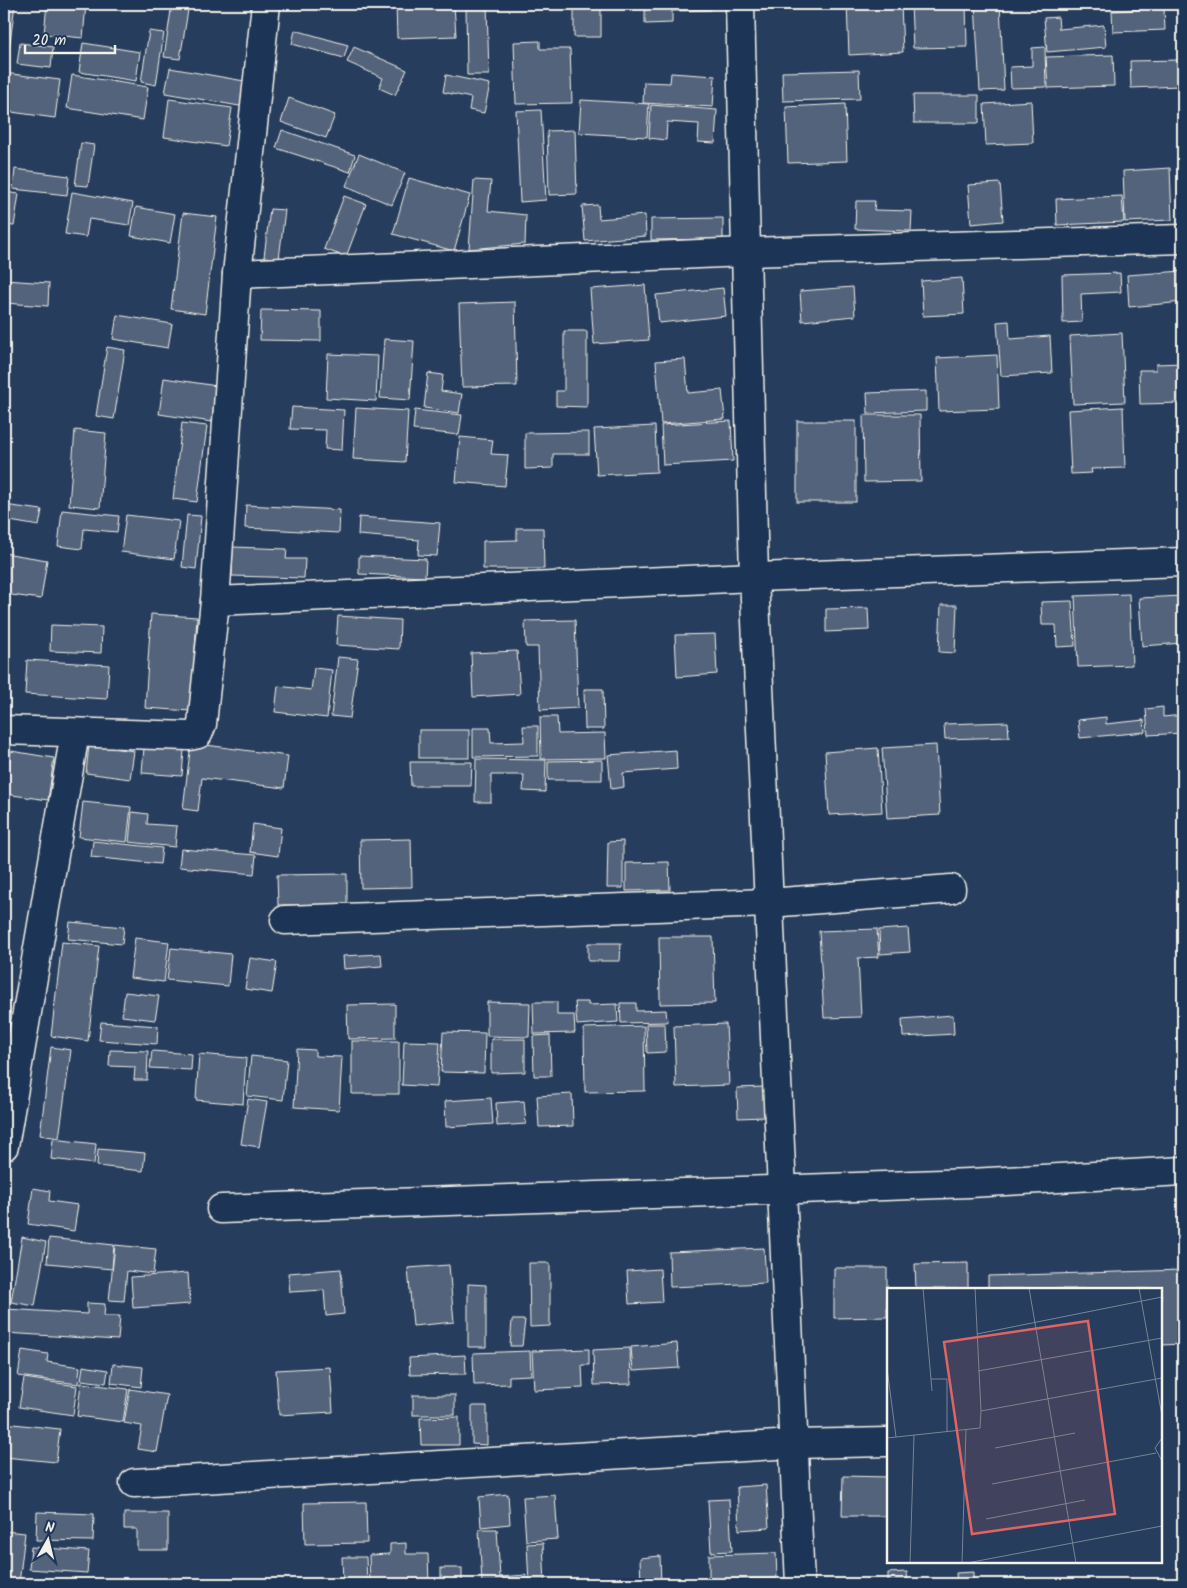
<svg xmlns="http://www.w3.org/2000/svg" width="1187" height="1588" viewBox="0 0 1187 1588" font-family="Kalam,sans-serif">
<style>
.building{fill:#52647b;stroke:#f4f1e8}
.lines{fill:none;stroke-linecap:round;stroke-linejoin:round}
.minor-casing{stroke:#f4f1e8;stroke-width:31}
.minor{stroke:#1d3557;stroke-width:28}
.inset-road{fill:none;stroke:#788595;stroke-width:1}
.view{fill:#df6462;fill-opacity:0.15;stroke:#df6462;stroke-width:2.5}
.inset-edge{fill:none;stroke:#f4f1e8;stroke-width:2.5}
</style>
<rect width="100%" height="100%" fill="#263d5d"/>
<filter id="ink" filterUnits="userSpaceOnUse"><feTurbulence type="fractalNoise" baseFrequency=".02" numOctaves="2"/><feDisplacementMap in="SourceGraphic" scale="10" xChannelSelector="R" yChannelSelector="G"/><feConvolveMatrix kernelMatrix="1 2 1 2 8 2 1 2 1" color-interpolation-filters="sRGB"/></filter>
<g filter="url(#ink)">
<g class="building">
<polygon points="4,4 15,4 7,66 4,65"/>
<polygon points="47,4 86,4 83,38 44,34"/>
<polygon points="172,4 189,4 180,59 164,57"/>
<polygon points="396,4 454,4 456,36 397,38"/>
<polygon points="466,4 487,4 489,75 467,75"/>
<polygon points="574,4 637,4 601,4 601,37 574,37"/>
<polygon points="645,4 711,4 711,10 672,11 672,23 645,24"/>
<polygon points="847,4 901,4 903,52 849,55"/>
<polygon points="911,4 966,4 967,47 913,48"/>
<polygon points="975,4 1000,4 1004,90 980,91"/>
<polygon points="1164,8 1165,30 1113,32 1112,11"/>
<polygon points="1058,17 1059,29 1104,25 1106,47 1047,52 1044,18"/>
<polygon points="295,30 348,45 344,58 292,44"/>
<polygon points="149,31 164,33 156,85 141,82"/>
<polygon points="540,41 540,49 570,49 572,103 516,104 514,42"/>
<polygon points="20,43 53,47 51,68 17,64"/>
<polygon points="83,43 140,52 136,81 79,72"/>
<polygon points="354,47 407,70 395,95 379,88 383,78 347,62"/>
<polygon points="1045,47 1046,87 1011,88 1010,67 1032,66 1032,48"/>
<polygon points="1113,55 1114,86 1048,88 1046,57"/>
<polygon points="1179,60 1180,86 1131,88 1130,61"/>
<polygon points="170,68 250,82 245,107 165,93"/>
<polygon points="859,70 860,99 783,101 782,72"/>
<polygon points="4,73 60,80 55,118 4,111"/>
<polygon points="671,73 715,76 713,107 643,103 644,82 670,83"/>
<polygon points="72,75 148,87 143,120 67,108"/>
<polygon points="446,75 490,84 484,113 469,110 471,98 443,92"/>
<polygon points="913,95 979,95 979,123 914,123"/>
<polygon points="289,98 335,115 326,138 281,122"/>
<polygon points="169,99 232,108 226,146 164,137"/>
<polygon points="581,100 649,104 647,137 579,133"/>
<polygon points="1031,101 1033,143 986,145 984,104"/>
<polygon points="845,104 847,161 788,163 786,107"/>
<polygon points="651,105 717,110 715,143 698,142 699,124 667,122 666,140 649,138"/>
<polygon points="541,110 546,200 520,202 516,111"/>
<polygon points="282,130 355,155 350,172 276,148"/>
<polygon points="575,130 577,194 549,195 547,131"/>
<polygon points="81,143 94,145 88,186 75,185"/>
<polygon points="359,154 405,173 392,205 346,186"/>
<polygon points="1170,168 1172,220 1125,222 1123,171"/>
<polygon points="15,169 69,176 67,195 13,189"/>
<polygon points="409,178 470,195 454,251 393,234"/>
<polygon points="474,180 491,181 488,211 526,215 525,244 469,249"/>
<polygon points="1000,183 1003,221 971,224 968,185"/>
<polygon points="4,192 19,194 14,226 4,225"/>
<polygon points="72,192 133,203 129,225 89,219 86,237 65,234"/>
<polygon points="344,196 366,204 346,257 324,249"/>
<polygon points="1122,196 1124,222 1057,225 1056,199"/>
<polygon points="856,201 875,201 874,210 912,211 911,231 855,229"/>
<polygon points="598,205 599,219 645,215 646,236 585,241 582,206"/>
<polygon points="136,207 175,214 170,243 131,236"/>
<polygon points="270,209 285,210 279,259 264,257"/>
<polygon points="183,213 217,217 205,314 171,309"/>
<polygon points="723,218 723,239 651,240 651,219"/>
<polygon points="1183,271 1183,302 1129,307 1127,275"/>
<polygon points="1120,273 1121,292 1081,294 1082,322 1063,323 1062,275"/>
<polygon points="962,278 964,314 923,316 921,281"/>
<polygon points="4,280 49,283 48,306 4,303"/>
<polygon points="645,285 649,340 594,344 590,289"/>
<polygon points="853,287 855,316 802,321 800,291"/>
<polygon points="723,288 726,316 659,323 656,295"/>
<polygon points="515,302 517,386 462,387 459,304"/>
<polygon points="261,310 321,311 321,341 260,340"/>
<polygon points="117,315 172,324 168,348 113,339"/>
<polygon points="1009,321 1010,339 1050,336 1052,373 1001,376 997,322"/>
<polygon points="564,331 587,331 587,407 556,406 556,391 564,391"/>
<polygon points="1122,333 1125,402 1073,404 1070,336"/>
<polygon points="384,339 414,341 410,400 380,398"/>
<polygon points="107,347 125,350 114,419 96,416"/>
<polygon points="328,354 378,356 376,401 326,398"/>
<polygon points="997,355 999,409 939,411 937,358"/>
<polygon points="685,359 688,393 722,390 725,419 661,424 656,361"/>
<polygon points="1183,363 1183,403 1140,404 1139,370 1156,370 1156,364"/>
<polygon points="428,373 443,375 441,391 462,394 459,413 424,408"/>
<polygon points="164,378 217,386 212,422 159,414"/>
<polygon points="926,391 926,411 868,413 867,393"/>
<polygon points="292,407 344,410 342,450 325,449 326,430 290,429"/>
<polygon points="1123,407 1125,468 1091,469 1092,473 1071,474 1068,410"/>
<polygon points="356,408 408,411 405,462 353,459"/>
<polygon points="415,410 462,415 459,435 413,430"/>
<polygon points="863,415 920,415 921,481 864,482"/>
<polygon points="731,421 733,461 663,465 661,425"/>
<rect x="797" y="421" width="59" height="81"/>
<polygon points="182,423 207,426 197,502 173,499"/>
<polygon points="655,426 657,472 597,475 594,429"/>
<polygon points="75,430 106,433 100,508 69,505"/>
<polygon points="589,432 589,454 553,454 553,468 525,469 525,433"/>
<polygon points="460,437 493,440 491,454 508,455 505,486 456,482"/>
<polygon points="4,505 42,510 39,526 4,520"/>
<polygon points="246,505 340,510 339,533 245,528"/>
<polygon points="62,510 119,516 117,532 84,529 82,549 58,546"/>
<polygon points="126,515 179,521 174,559 121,552"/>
<polygon points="187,515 201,516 196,569 182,567"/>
<polygon points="359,517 440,523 437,556 418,555 419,540 358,535"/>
<polygon points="517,528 543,528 544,569 483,569 483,541 517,540"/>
<polygon points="233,547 287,549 286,559 305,559 304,578 232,576"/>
<polygon points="4,553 47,560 41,599 4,594"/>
<polygon points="359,556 426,559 425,577 359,574"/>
<polygon points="1129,594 1132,665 1078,667 1075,596"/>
<polygon points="1183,596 1183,643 1142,646 1139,598"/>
<polygon points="1072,601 1075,646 1057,647 1056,625 1042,625 1041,602"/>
<polygon points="941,605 957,605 955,653 939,652"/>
<polygon points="868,608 869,630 826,632 826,609"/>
<polygon points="151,614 197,617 191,711 145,708"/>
<polygon points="338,616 400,620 399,649 336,645"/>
<polygon points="575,620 578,708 540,710 538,647 526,647 525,621"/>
<polygon points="51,625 102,627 101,653 50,651"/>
<polygon points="715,634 717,674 677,677 675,635"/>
<polygon points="517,651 520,694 473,697 471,653"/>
<polygon points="338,657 358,659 350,718 331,716"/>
<polygon points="27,660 109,665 107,699 25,694"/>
<polygon points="314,668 332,670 327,718 275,712 278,686 311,690"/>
<polygon points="584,689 603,689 604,729 585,729"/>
<polygon points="1163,707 1163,717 1183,715 1183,733 1148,735 1146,709"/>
<polygon points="540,717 557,717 558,734 605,733 606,758 541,759"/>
<polygon points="1106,717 1106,724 1144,720 1145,732 1080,738 1078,720"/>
<polygon points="1008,722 1009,737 945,739 944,724"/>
<polygon points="523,726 538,726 538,756 473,757 473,728 490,728 491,743 524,742"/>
<rect x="419" y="730" width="50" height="28"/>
<polygon points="191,743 288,756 284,788 202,778 198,811 183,809"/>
<polygon points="89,745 134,751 130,779 86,773"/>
<polygon points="936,745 940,815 887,818 882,748"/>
<polygon points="144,747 184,750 182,776 142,773"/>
<polygon points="878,748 882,812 829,815 825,752"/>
<polygon points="676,750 677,769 623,773 624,787 611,789 608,755"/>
<polygon points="11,751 54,758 48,800 5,794"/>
<polygon points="476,759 546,760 545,792 523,791 524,775 491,775 491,802 475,802"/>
<polygon points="602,760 602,780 548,780 548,761"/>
<polygon points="410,762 472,762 471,786 411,786"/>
<polygon points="83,802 131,807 127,842 79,837"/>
<polygon points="132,812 148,814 147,824 177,826 175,847 129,842"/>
<polygon points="253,824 281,828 278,856 250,852"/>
<polygon points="411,839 412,887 361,888 360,840"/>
<polygon points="93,841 162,848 160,864 91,857"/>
<polygon points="623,841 623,888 607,888 608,842"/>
<polygon points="181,849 256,855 254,874 179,867"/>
<polygon points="669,862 670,890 626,891 626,863"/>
<polygon points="347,874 347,904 278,905 277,875"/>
<polygon points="70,922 124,927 122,944 68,939"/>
<polygon points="908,928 910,952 880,954 879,930"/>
<polygon points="877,929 879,957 858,958 861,1017 824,1018 819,931"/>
<polygon points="659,937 713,937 715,1003 660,1004"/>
<polygon points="135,938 169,942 164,982 130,978"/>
<polygon points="62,942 99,946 88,1041 51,1036"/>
<polygon points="588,943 621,943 620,961 588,961"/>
<polygon points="171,948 231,954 228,986 167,980"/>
<polygon points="381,954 382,966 344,969 343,956"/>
<polygon points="250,958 277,962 272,993 245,989"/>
<polygon points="125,992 159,996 155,1020 122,1016"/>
<polygon points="487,1002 530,1003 529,1037 487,1036"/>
<polygon points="533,1002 557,1002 557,1015 574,1015 575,1033 534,1034"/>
<polygon points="575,1002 588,1002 588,1005 617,1004 618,1022 577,1025"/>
<polygon points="620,1003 636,1003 636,1011 666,1010 667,1022 621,1023"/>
<polygon points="395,1004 395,1038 348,1039 347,1005"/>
<polygon points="953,1015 954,1034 903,1037 902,1019"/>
<polygon points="101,1022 158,1026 157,1044 99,1040"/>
<polygon points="646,1024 665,1024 666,1052 647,1053"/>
<polygon points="726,1024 729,1085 676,1087 674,1026"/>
<polygon points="644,1026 645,1091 585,1092 584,1028"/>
<polygon points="443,1032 485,1033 484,1073 441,1072"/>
<polygon points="550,1035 551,1076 534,1076 533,1036"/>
<polygon points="491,1039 525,1039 525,1072 491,1073"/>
<rect x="352" y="1041" width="47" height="53"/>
<polygon points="404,1041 440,1042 437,1087 402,1085"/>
<polygon points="51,1047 71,1050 59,1138 40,1135"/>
<polygon points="297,1049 315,1050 315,1056 342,1057 339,1110 294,1107"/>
<polygon points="110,1050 148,1051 147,1080 134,1080 135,1067 109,1066"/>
<polygon points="152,1051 192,1054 191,1070 150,1068"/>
<polygon points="199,1054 246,1058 243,1104 196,1100"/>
<polygon points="251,1056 287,1060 283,1100 247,1096"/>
<polygon points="764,1087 765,1117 738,1118 737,1088"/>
<polygon points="572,1094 573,1126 539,1127 537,1096"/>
<polygon points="491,1098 493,1124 446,1127 445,1101"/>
<polygon points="248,1099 267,1102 259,1147 241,1144"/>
<polygon points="524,1101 526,1124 497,1126 496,1103"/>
<polygon points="53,1139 96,1144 94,1164 51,1159"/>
<polygon points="98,1149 145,1153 143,1171 97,1166"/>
<polygon points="33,1188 50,1191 49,1201 78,1205 74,1231 28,1224"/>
<polygon points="22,1237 46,1242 35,1306 11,1302"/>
<polygon points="49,1238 114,1245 112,1269 47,1263"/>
<polygon points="115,1245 156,1249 153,1274 127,1271 124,1301 109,1300"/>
<polygon points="764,1248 766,1283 670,1287 669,1252"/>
<polygon points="529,1263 550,1263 550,1326 530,1327"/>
<polygon points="968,1263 968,1289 916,1289 915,1264"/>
<polygon points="449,1265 454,1322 413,1326 408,1268"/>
<polygon points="834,1268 887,1268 887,1317 834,1318"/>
<polygon points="341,1269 344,1314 326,1316 324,1290 290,1292 288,1273"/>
<polygon points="660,1269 662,1302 629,1304 627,1271"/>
<polygon points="1183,1270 1183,1344 1161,1345 1161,1289 988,1289 988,1276"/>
<polygon points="188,1273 190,1304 133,1308 131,1277"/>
<polygon points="468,1284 486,1285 486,1347 468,1347"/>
<polygon points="87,1303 105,1304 104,1316 120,1316 118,1340 5,1333 6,1309 87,1314"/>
<polygon points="512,1320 525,1320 522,1346 510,1346"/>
<polygon points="677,1343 679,1368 633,1371 631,1347"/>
<polygon points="630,1348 631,1384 594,1385 593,1350"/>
<polygon points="589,1349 589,1365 582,1365 583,1388 534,1390 532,1351"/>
<polygon points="22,1350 48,1354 47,1362 80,1367 78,1384 18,1376"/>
<polygon points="530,1351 531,1375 509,1376 509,1384 474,1385 473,1353"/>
<polygon points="465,1355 466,1374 410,1375 409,1358"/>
<polygon points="113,1364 143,1367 141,1387 111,1383"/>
<polygon points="83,1366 108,1370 106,1383 81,1380"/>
<polygon points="330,1367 333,1412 279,1415 276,1370"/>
<polygon points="24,1378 77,1386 73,1415 19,1407"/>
<polygon points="81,1383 128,1389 123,1422 77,1416"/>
<polygon points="130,1389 167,1395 157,1452 138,1449 142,1426 124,1423"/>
<rect x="413" y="1395" width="42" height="20"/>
<polygon points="472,1406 487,1406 487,1445 472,1444"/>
<polygon points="459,1417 459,1445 421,1445 420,1418"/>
<polygon points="4,1423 60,1429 56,1462 4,1457"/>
<polygon points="843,1476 888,1477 888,1516 842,1516"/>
<polygon points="766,1485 769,1528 739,1530 737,1487"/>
<polygon points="508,1494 510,1524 481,1527 479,1497"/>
<polygon points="555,1495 558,1539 526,1541 523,1497"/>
<polygon points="729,1499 732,1551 711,1552 708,1500"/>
<polygon points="366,1502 367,1543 305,1544 304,1503"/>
<polygon points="37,1512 94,1514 93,1541 36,1540"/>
<polygon points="124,1513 168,1513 168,1550 137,1550 137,1529 124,1529"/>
<polygon points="479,1529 497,1529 500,1577 526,1575 526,1584 482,1584"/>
<polygon points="4,1531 25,1533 19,1584 4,1584"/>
<polygon points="406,1543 406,1554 428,1554 429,1584 370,1584 369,1555 390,1554 390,1544"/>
<polygon points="543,1543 545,1584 529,1584 527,1544"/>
<polygon points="31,1547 89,1551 87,1573 29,1569"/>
<polygon points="776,1553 777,1578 709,1580 709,1555"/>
<polygon points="660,1556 661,1584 641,1584 640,1558"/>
<polygon points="342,1557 366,1557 367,1584 343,1584"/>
<rect x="441" y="1568" width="21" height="16"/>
<polygon points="907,1572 908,1584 888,1584 888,1573"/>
<polygon points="973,1572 973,1584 957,1584 956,1573"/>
</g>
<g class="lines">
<defs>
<g id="minor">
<polyline points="740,4 754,577 800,1584"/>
<polyline points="237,274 746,252 1183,239"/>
<polyline points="215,601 237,274 266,4"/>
<polyline points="4,730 189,736 198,734 202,724 215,601 754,577 1183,562"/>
<polyline points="285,920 769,903 951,889"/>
<polyline points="4,1146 75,733"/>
<polyline points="221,1209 970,1183 1183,1171"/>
<polyline points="134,1483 794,1444 888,1442"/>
</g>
</defs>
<use href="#minor" class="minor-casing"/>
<use href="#minor" class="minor"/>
</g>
</g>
<g transform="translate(887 1288)">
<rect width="275" height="275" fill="#263d5d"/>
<path class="inset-road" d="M36,0L45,103M88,0L94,123M142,0L189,275M252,0L275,128M90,46L275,9M0,80L9,149M91,83L275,50M44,91H60V143M0,150L93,140L94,123L275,90M275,150L268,160L275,173M108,160L188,145M105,196L269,165M99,231L198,212M23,275L27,147M75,275L79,141M80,275L275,238"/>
<path class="view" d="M201,33L228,226L85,246L57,54Z"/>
<rect width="275" height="275" class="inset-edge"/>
</g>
<rect width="1187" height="1588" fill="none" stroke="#1d3557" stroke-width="20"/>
<rect x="10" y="10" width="1167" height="1568" fill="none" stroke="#f4f1e8" stroke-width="2" filter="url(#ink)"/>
<g transform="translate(48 1540) rotate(8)" stroke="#1d3557" stroke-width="4" paint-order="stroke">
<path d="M0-4L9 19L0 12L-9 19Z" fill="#f4f1e8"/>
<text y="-8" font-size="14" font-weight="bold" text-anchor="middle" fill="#f4f1e8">N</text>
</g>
<path d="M25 45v8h90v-8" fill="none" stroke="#f4f1e8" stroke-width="2.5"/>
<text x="32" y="45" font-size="15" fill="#f4f1e8" stroke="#1d3557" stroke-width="4" paint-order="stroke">20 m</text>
</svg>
